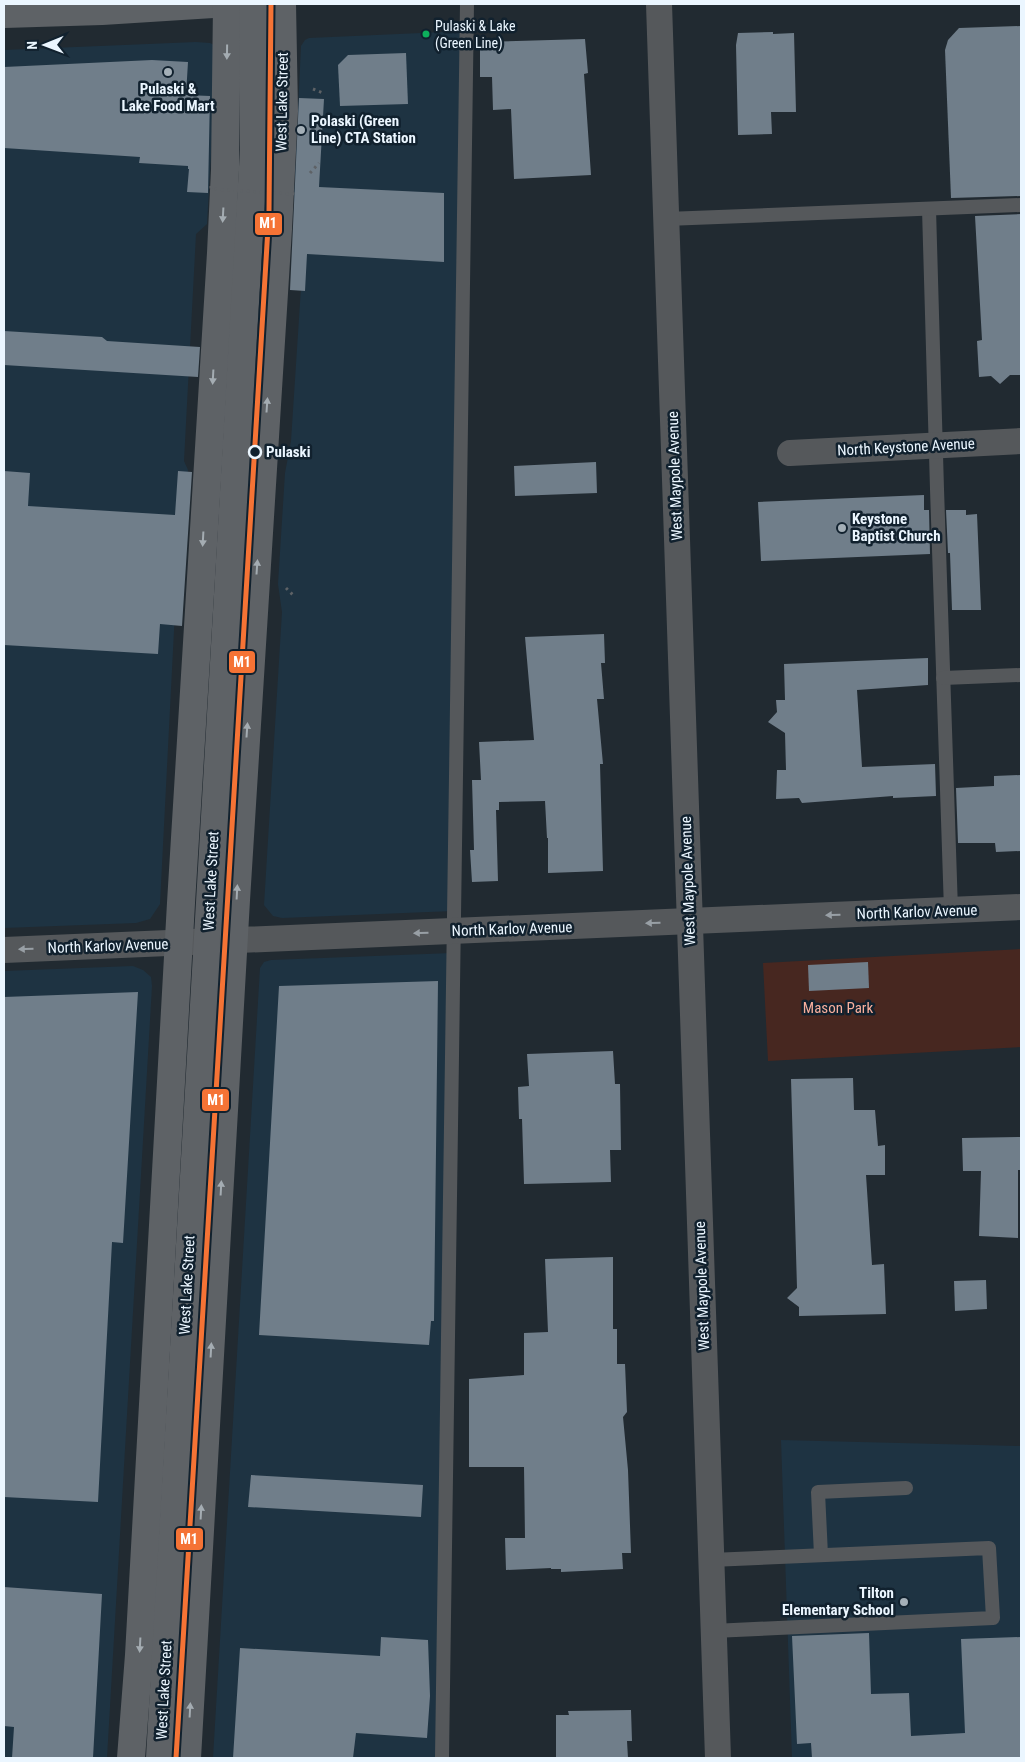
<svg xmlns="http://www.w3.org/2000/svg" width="1025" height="1762" viewBox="0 0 1025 1762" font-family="'Roboto Condensed',sans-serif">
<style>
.built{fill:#1e3342}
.green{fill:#472720}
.building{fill:#707e8a}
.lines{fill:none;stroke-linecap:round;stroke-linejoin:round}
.path{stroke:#5e6266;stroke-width:3;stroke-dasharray:2.5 4;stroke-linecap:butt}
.service{stroke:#55585b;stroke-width:14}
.minor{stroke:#55585b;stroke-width:26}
.secondary{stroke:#5e6266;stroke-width:28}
.path-bridge{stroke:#5e6266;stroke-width:3;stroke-dasharray:2.5 4;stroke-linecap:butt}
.metro-1-casing{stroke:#11212e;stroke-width:9}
.metro-1{stroke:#f57335;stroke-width:5}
.oneway{fill:#a4acb2}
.oneway2{fill:#989fa5}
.bus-dot{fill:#0daf5c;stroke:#11212e;stroke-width:2}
.poi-dot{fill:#a4afb7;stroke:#11212e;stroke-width:2}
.stop-dot{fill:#11212e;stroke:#ebf6ff;stroke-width:2.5}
.labels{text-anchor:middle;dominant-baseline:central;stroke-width:5;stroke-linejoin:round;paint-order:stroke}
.bus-label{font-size:14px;fill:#ebf6ff;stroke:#11212e;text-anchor:start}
.poi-label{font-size:15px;font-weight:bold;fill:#ebf6ff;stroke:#11212e;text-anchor:start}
.street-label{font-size:15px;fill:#ebf6ff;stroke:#11212e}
.stop-label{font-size:15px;font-weight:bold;fill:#ebf6ff;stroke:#11212e;text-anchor:start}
.park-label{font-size:15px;fill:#f8af9d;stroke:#11212e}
.line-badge{stroke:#11212e;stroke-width:2}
.badge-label{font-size:14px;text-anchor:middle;font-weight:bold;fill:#fff}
</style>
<rect width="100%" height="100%" fill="#212a31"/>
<g class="built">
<polygon points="466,31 453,911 282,918 273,916 264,905 282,612 278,584 285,473 291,441 303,257 294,198 301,46 305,40 309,38"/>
<polygon points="196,42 210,43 214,45 217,50 207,224 196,234 184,461 188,470 181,579 175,611 160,904 150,919 136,923 4,928 4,50"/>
<polygon points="452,953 442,1758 213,1758 260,968 264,962 271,960"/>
<polygon points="133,966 143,970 151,977 152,986 107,1758 4,1758 4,971"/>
<polygon points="781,1440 1021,1446 1021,1758 792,1758"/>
</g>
<polygon class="green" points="1021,949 1021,1047 768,1061 763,963"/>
<g class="building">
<polygon points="1021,26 1021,196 951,198 945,50 948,40 959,28"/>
<polygon points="773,32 773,34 794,33 796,112 771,112 772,134 738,135 736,45 738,33"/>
<polygon points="585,39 588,73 584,74 591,175 514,179 511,109 493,110 492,77 480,77 480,42"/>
<polygon points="406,53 408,104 340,106 338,65 348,55"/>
<polygon points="152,60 188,62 186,95 210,96 208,193 187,192 189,169 188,169 188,166 139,163 140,157 4,148 4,67"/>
<polygon points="299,98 324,99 319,187 444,193 444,262 307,254 305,291 290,290"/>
<polygon points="1021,214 1021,375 1010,375 1000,384 991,376 979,377 977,341 982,340 975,216"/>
<polygon points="4,331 102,337 107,341 200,347 198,377 4,365"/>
<polygon points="596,462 597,493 515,496 514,466"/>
<polygon points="4,471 30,473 28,506 175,515 178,471 192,472 182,626 160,624 158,654 4,645"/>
<polygon points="924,495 924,510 929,510 930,554 761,561 758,502"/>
<polygon points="946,510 966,510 966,515 977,514 981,610 952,610 950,553 948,553"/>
<polygon points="604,634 605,663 601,663 604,699 597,699 603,764 600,764 603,871 548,873 548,838 547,838 545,801 499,802 499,810 496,810 498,881 472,882 470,850 474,850 472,780 481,780 479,742 534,740 525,637"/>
<polygon points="928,658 928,685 857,690 862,767 935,764 936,796 893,798 893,796 802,803 799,798 776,799 777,770 786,770 785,733 768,722 777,712 776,700 785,700 784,664"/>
<polygon points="1021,775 1021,851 996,852 995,843 958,843 956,788 994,786 994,776"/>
<polygon points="868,962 869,988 809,991 808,965"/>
<polygon points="438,981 434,1321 431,1321 429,1345 259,1335 279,986"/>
<polygon points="138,992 123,1243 112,1242 98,1502 4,1497 4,997"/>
<polygon points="613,1051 615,1084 620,1084 621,1150 610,1150 611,1182 524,1184 522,1119 519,1119 518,1087 529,1086 527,1054"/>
<polygon points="853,1078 854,1110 875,1110 878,1146 885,1145 885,1175 866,1175 872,1265 884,1264 886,1314 799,1316 799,1307 787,1298 797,1288 791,1079"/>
<polygon points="1021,1137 1021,1170 1018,1170 1018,1238 979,1236 981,1171 963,1171 962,1138"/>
<polygon points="613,1257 613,1329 617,1329 617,1364 625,1364 627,1412 623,1417 628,1470 631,1553 622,1553 623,1569 561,1572 561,1569 551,1569 551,1568 506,1570 505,1538 525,1538 524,1467 469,1467 469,1379 524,1375 524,1333 548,1332 545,1259"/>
<polygon points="986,1280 987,1309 955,1311 954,1281"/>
<polygon points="251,1475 423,1485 421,1517 248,1507"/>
<polygon points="4,1587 102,1594 93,1758 12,1758 14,1727 4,1726"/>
<polygon points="869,1633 871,1694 909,1693 911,1736 965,1733 961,1639 1021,1637 1021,1758 812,1758 811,1743 797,1744 792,1636"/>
<polygon points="381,1637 428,1640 430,1696 427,1738 356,1733 353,1758 233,1758 240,1648 380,1656"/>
<polygon points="631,1710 632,1741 627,1741 628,1758 556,1758 556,1715 569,1715 568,1711"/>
</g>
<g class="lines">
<g class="path">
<polyline points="313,89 323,93"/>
<polyline points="310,173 319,163"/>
<polyline points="286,588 293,595"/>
</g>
<g class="service">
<polyline points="929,209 937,489 951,910"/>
<polyline points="666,219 1021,205"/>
<polyline points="943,678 1021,675"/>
<polyline points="821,1555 818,1492 906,1488"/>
<polyline points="711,1560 989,1548 993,1618 713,1631"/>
<polyline points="442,1758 467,4"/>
</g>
<g class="minor">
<polyline points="659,4 718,1758"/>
<polyline points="790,453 1021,441"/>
<polyline points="4,950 1021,907"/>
</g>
<g class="secondary">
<polyline points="4,14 102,11 213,4"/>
<polyline points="131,1758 139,1655 181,903 221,253 225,170 227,4"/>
<polyline points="160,1758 254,150 253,4"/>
<polyline points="187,1758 236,900 278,229 284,111 282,4"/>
</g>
<polyline class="path-bridge" points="211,186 211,189 293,194 293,191"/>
<defs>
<polyline id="metro-1" points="176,1758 269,211 271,4"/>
</defs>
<use href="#metro-1" class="metro-1-casing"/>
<use href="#metro-1" class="metro-1"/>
</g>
<defs><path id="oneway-solid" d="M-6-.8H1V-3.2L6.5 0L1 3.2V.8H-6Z" transform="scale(1.25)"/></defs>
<g class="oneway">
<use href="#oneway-solid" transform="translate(227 52) rotate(91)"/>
<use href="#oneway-solid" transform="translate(223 215) rotate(93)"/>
<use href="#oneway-solid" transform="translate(213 377) rotate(93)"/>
<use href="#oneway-solid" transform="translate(267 405) rotate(-86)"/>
<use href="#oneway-solid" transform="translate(203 539) rotate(93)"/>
<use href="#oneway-solid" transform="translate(257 567) rotate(-86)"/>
<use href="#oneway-solid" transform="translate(247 730) rotate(-86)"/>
<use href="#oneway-solid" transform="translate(237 892) rotate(-87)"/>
<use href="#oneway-solid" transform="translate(221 1188) rotate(-87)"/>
<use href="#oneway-solid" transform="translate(211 1350) rotate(-87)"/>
<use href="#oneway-solid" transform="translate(201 1512) rotate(-87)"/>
<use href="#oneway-solid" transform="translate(140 1645) rotate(93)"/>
<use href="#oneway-solid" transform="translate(190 1710) rotate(-87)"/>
</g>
<g class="oneway2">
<use href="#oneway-solid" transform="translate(833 915) rotate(178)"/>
<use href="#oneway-solid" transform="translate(653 923) rotate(178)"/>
<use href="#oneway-solid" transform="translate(421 933) rotate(178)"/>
<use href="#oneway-solid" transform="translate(26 949) rotate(178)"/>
</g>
<circle class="bus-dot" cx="426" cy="34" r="4.5"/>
<g class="poi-dot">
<circle cx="168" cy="72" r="5"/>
<circle cx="301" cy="130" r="5"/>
<circle cx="842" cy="528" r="5"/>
<circle cx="904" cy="1602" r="5"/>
</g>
<circle class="stop-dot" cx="255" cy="452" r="6"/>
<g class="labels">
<g class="bus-label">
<text x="435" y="26">Pulaski &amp; Lake<tspan x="435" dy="17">(Green Line)</tspan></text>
</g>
<g class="poi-label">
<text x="168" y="89" text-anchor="middle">Pulaski &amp;<tspan x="168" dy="17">Lake Food Mart</tspan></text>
<text x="311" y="121">Polaski (Green<tspan x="311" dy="17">Line) CTA Station</tspan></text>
<text x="852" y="519">Keystone<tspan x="852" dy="17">Baptist Church</tspan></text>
<text x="894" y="1593" text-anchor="end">Tilton<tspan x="894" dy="17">Elementary School</tspan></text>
</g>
<g class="street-label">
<text transform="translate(282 102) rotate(-89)">West Lake Street</text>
<text transform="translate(906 447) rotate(-3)">North Keystone Avenue</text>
<text transform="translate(675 476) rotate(-92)">West Maypole Avenue</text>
<text transform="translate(211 881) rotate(-87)">West Lake Street</text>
<text transform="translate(688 881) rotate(-92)">West Maypole Avenue</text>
<text transform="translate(917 912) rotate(-2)">North Karlov Avenue</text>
<text transform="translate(512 929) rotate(-2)">North Karlov Avenue</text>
<text transform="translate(108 946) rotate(-2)">North Karlov Avenue</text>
<text transform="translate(187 1285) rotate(-87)">West Lake Street</text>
<text transform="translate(702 1286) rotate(-92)">West Maypole Avenue</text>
<text transform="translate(164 1690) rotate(-87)">West Lake Street</text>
</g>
<g class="stop-label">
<text x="266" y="452">Pulaski</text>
</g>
<g class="park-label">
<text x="838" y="1008">Mason Park</text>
</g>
</g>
<g class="line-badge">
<rect x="254" y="212" width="29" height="24" rx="5" fill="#f57335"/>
<rect x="228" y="650" width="28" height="24" rx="5" fill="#f57335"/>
<rect x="201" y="1088" width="29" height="24" rx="5" fill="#f57335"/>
<rect x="175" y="1527" width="29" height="24" rx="5" fill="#f57335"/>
</g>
<g class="badge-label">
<text x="268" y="228">M1</text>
<text x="242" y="667">M1</text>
<text x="216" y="1105">M1</text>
<text x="189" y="1544">M1</text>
</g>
<rect width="1025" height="1762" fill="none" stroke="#ebf6ff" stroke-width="10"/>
<g transform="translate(45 45) rotate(269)" stroke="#11212e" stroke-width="4" paint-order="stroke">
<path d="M0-4L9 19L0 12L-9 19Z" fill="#ebf6ff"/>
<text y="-8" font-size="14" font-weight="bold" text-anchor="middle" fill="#ebf6ff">N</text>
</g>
</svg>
